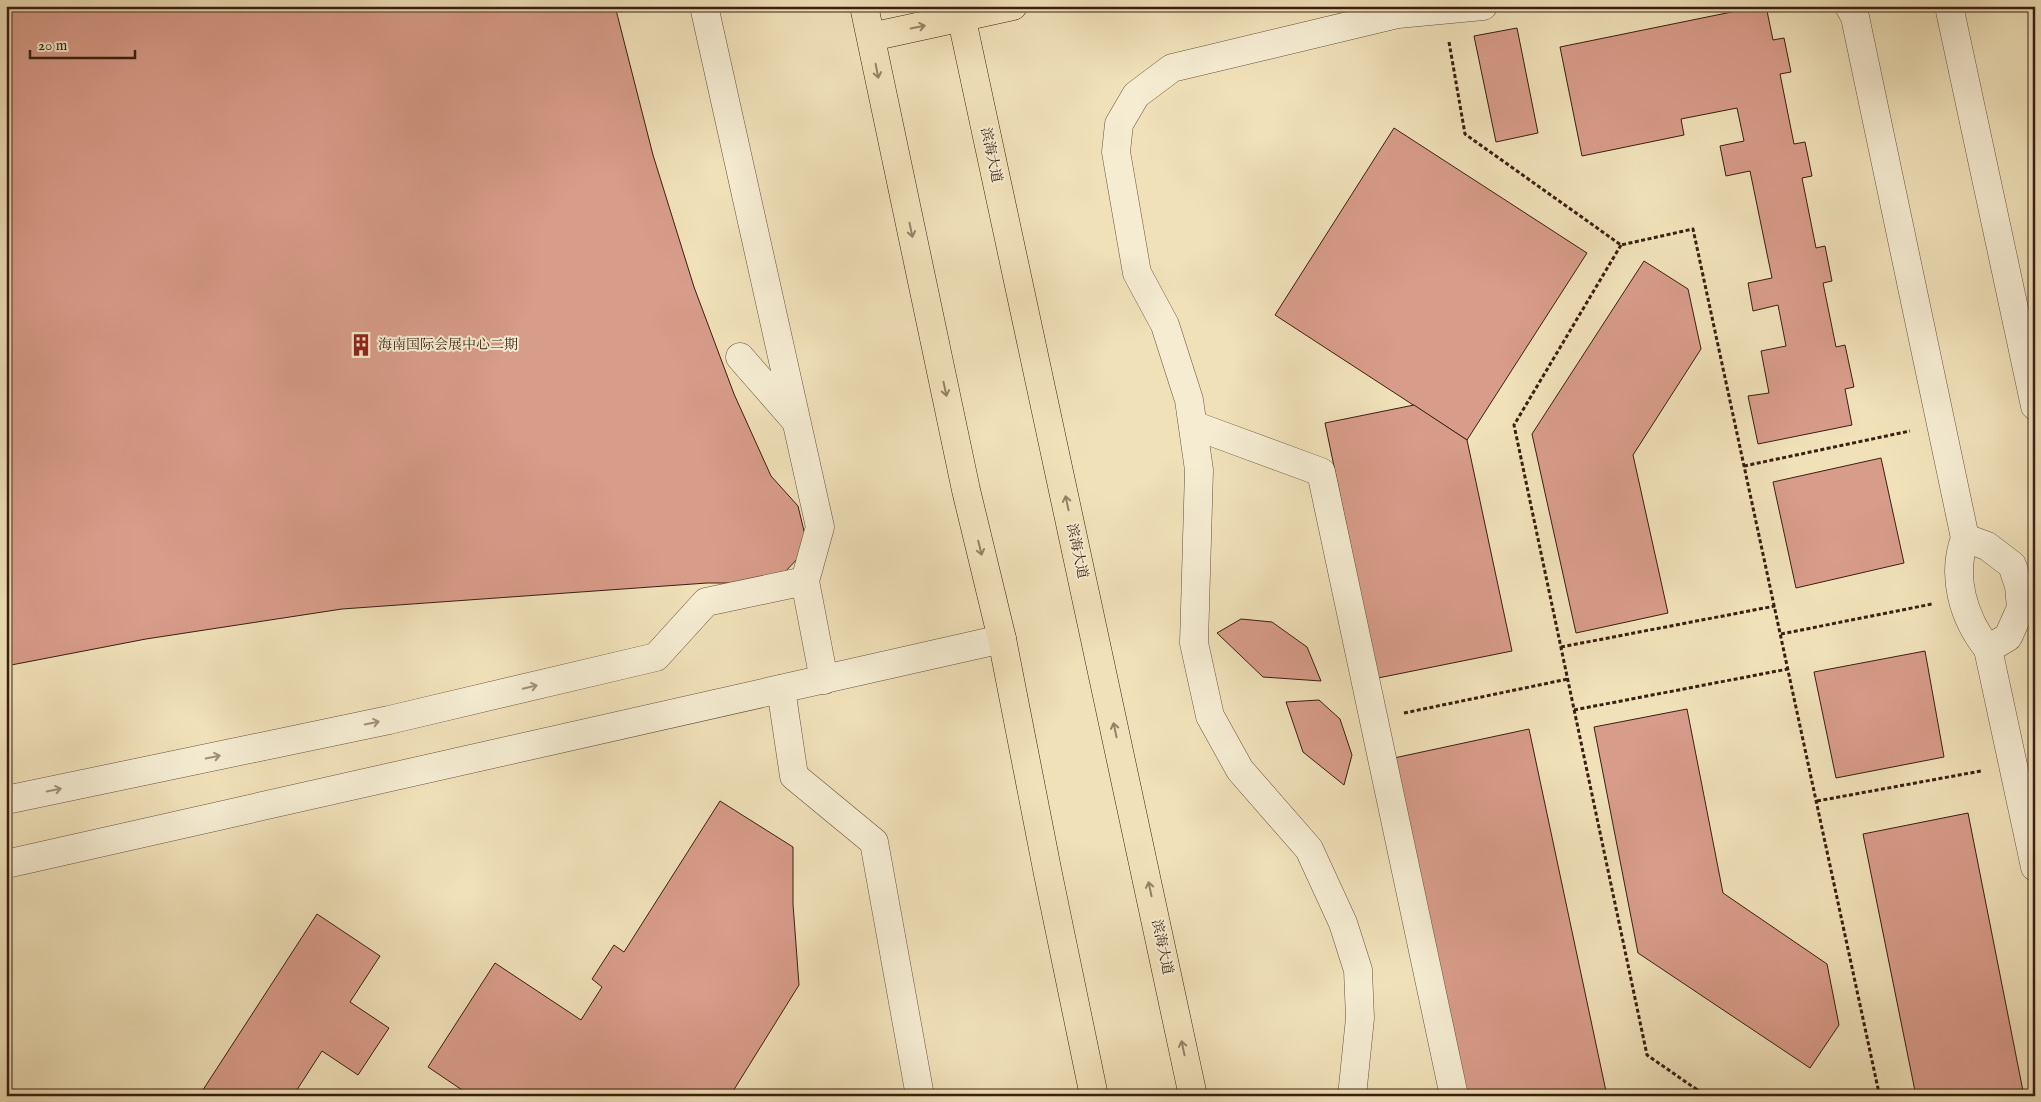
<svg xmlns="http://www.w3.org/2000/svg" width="2041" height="1102" viewBox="0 0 2041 1102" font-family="'IM FELL English','Noto Serif SC',serif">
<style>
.building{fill:#d89c8a;stroke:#3a1e11}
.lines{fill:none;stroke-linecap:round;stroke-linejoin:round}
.minor-casing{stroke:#684f3b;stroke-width:29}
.major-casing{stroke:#3a1e11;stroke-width:29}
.highway-casing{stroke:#3a1e11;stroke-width:29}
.path{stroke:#3a1e11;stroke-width:3;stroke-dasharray:4 2.5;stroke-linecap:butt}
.minor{stroke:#f5ecd2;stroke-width:28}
.major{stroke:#f0e1b9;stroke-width:28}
.highway{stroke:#f0e1b9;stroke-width:28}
.oneway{stroke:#958065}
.oneway2{stroke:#a18f7b}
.labels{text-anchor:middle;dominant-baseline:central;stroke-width:4;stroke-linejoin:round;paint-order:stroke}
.street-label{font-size:14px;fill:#3a1e11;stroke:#f5ecd2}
.poi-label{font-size:14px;fill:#3a1e11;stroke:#f5ecd2;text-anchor:start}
</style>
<rect width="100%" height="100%" fill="#f0e1b9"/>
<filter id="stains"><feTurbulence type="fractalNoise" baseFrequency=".004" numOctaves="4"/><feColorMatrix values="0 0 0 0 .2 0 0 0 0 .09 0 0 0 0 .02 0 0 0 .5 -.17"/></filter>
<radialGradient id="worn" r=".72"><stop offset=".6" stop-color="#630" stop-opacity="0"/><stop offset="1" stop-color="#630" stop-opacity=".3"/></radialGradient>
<g class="building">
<polygon points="6,6 615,6 653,155 694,287 734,394 771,476 798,506 805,535 800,556 783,574 745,583 707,583 342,609 146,639 6,666"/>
<polygon points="1761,6 1766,6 1773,40 1784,38 1791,72 1780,74 1794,144 1805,142 1812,176 1802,178 1816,248 1825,246 1832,281 1823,283 1836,347 1845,345 1854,387 1845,389 1852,425 1758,444 1748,396 1769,393 1761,351 1786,346 1778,305 1753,311 1748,283 1772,278 1750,171 1726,176 1720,146 1744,141 1737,108 1681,119 1684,135 1582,156 1560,47"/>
<polygon points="1517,28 1538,133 1496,142 1474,36"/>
<polygon points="1394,128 1587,253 1467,440 1275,315"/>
<polygon points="1644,261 1688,289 1701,349 1633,455 1668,613 1576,633 1532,434"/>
<polygon points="1414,405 1467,440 1512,651 1378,678 1325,423"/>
<polygon points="1881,458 1904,563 1796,588 1773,482"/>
<polygon points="1241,619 1272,622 1307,647 1321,681 1263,677 1217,633"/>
<polygon points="1925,651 1944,757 1836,778 1814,672"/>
<polygon points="1319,700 1340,719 1352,755 1344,785 1303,752 1286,702"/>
<polygon points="1687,709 1723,893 1827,964 1839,1025 1810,1068 1638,953 1594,727"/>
<polygon points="1529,729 1607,1096 1467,1096 1394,758"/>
<polygon points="720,801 793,847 793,904 799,985 730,1096 471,1096 428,1067 495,963 581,1020 602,987 592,979 614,945 624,952"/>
<polygon points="1968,813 2024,1096 1916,1096 1863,834"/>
<polygon points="317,914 380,956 350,1002 389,1028 358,1075 322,1051 293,1096 199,1096"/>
</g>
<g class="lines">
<defs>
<g id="minor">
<polyline points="704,6 820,527 805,581 824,680"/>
<path d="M1849,6L1855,17L1965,538C1951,576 1963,618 1988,649L2035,867"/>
<polyline points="1949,6 2035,406"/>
<polyline points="740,357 795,420"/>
<polyline points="1193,425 1321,472 1454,1096"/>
<polyline points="1965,538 1987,546 2012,565 2019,586 2021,608 2008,637 1988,649"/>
<polyline points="781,689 794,776 874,842 920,1096"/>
<polyline points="6,800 389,720 656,657 706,602 805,581"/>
<polyline points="6,864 1002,639"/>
<polyline points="1352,1096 1360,1018 1358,970 1343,923 1309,849 1240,770 1210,716 1194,643 1199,470 1189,400 1165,325 1137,273 1116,152 1119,124 1136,95 1172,68 1398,14 1483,6"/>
</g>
<polyline id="major" points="871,37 1013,6"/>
<g id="highway">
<polyline points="864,6 966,490 1002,639 1048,874 1094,1096"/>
<polyline points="959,6 1193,1096"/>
</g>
</defs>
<use href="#minor" class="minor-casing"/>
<use href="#major" class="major-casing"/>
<use href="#highway" class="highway-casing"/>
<g class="path">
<polyline points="1449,42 1465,134 1621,245 1693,229 1879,1093 1869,1096"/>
<polyline points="1621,245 1514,425 1647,1055 1696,1089 1690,1096"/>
<polyline points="1744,466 1910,431"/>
<polyline points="1781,634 1932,604"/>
<polyline points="1561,647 1775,606"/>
<polyline points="1574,710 1788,669"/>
<polyline points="1404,713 1568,679"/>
<polyline points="1817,801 1981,771"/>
<polyline points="1696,1089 1705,1096"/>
</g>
<use href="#minor" class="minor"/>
<use href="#major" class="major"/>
<use href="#highway" class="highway"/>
</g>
<defs><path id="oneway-shaft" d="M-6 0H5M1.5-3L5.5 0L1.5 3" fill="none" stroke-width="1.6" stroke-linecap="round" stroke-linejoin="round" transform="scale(1.25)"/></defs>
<g class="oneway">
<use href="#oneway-shaft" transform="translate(918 27) rotate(-12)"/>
<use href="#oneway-shaft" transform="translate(877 71) rotate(79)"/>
<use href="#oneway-shaft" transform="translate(911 230) rotate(78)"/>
<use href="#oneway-shaft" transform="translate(945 389) rotate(78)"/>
<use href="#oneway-shaft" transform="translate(1067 503) rotate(-102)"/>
<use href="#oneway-shaft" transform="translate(980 548) rotate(76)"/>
<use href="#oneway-shaft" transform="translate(1115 730) rotate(-102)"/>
<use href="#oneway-shaft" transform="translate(1150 889) rotate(-102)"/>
<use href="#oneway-shaft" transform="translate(1183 1048) rotate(-102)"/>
</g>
<g class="oneway2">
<use href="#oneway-shaft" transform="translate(530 687) rotate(-13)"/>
<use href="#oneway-shaft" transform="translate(372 723) rotate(-12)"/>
<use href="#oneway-shaft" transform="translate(213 757) rotate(-12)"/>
<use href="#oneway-shaft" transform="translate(54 790) rotate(-12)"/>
</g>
<defs>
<symbol id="building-bare" viewBox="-9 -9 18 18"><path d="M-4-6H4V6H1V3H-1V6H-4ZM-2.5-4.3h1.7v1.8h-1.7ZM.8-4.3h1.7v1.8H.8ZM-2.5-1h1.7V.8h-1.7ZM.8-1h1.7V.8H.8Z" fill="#8f2418" stroke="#f5ecd2" stroke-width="2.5" paint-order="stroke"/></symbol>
</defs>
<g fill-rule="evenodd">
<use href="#building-bare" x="345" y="329" width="32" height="32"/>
</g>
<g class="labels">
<g class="street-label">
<text transform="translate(991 155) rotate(78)">滨海大道</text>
<text transform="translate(1077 551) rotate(78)">滨海大道</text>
<text transform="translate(1162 947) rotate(78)">滨海大道</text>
</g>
<g class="poi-label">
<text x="378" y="345">海南国际会展中心二期</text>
</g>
</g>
<rect width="2041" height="1102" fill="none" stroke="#f0e1b9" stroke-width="25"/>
<rect x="8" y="8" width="2026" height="1087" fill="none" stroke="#3a1e11" stroke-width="2.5"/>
<rect x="12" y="12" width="2016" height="1077" fill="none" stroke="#3a1e11"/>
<path d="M30 50v8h105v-8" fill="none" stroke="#3a1e11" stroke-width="2.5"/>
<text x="38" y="50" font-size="15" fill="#3a1e11" stroke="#f5ecd2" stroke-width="4" paint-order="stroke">20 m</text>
<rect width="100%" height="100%" filter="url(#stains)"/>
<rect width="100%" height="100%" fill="url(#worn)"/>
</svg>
